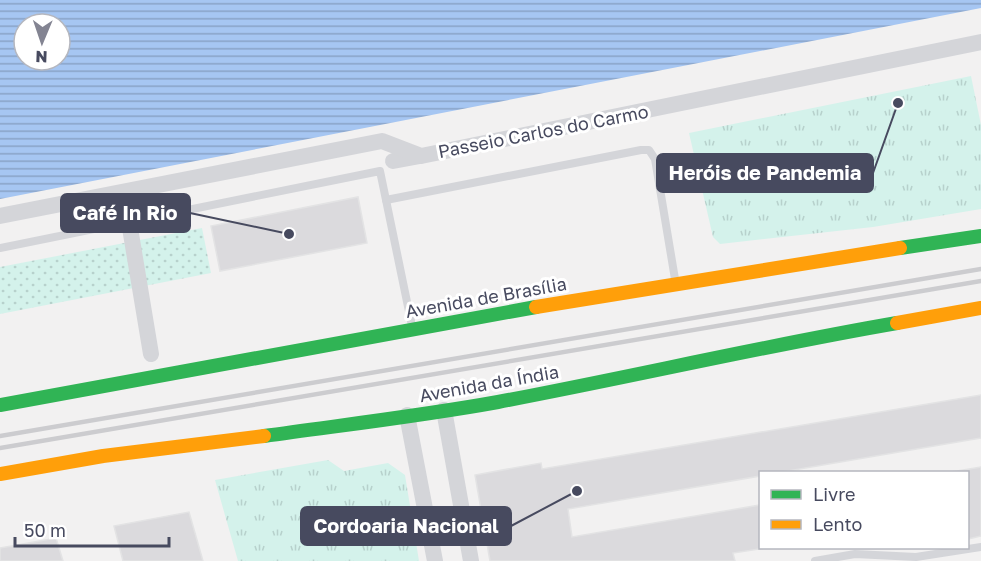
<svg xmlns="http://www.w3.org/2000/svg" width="981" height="561" viewBox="0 0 981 561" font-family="'Golos Text',sans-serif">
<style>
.grass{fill:url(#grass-tufts)}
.park{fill:url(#park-dots)}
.water{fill:url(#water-rules);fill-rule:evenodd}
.building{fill:#dbdadd;stroke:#e3e3e4;stroke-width:1.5}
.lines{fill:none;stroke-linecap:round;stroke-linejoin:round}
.lane{stroke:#d4d5d9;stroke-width:8}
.street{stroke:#d4d5d9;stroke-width:16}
.fast{stroke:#30b455;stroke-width:14}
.slow{stroke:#ff9f0a;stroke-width:14}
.rail{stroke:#cccccf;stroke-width:4.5}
.labels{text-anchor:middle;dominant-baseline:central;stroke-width:6;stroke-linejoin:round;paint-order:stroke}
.street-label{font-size:18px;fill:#474a5f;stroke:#fff}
.leader{fill:none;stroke:#474a5f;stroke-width:2}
.callout-dot{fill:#474a5f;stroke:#fff;stroke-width:2}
.callout{fill:#474a5f;stroke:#474a5f;stroke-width:2}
.callout-label{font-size:20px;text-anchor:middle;font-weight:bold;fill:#fff}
</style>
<defs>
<pattern id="grass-tufts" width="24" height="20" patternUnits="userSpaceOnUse" patternTransform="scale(1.5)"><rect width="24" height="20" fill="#d4f2eb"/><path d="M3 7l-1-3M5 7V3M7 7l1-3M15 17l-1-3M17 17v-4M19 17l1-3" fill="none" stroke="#b7d1cc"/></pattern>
<pattern id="park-dots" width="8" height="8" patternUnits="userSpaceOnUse" patternTransform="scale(1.5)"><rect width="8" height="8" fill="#d4f2eb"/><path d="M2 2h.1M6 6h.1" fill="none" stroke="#b7d1cc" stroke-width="1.8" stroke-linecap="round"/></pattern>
<pattern id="water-rules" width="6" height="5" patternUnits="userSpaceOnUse" patternTransform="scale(1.5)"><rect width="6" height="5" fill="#a6c6f2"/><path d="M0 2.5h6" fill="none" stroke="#89a3c7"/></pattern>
</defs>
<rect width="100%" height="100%" fill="#f2f1f1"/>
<g class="grass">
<polygon points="971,76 981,125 981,209 873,227 720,244 713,237 689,133"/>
<polygon points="328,460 344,471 388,463 405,475 419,561 238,561 215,480"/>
</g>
<polygon class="park" points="202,228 211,273 0,314 0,267"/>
<path class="water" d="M0,0H981V8L0,199ZM24,24H60V60H24Z"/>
<g class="building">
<polygon points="358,197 367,243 220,271 211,226"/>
<polygon points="981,395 981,438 782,472 760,472 760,476 568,509 572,537 760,505 760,548 765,548 733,553 735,561 490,561 475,475 541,463 542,469"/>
<polygon points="981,467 981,536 968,539 968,472 951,472"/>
<polygon points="189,512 203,561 123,561 114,526"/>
<polygon points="56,538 63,561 0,561 0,548"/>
</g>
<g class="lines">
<g class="lane">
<polyline points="0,248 380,171 386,200"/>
<polyline points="412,326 386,200 641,150 649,150 655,159 675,279"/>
<polyline points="815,561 855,554 916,557 981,547"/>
</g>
<g class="street">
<polyline points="393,161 420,156"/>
<polyline points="0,216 382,141 421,156 981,42"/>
<polyline points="129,222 151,354"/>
<polyline points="444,410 471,561"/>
<polyline points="407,415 435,561"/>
</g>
<g class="fast">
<polyline points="900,248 981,236"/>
<polyline points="0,405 536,307"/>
<path d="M264,436C342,425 421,416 498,402C631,377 763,346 897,323"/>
</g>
<g class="slow">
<polyline points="536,307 900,248"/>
<polyline points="897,323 981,308"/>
<polyline points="0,474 103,456 264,436"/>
</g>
<g class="rail">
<polyline points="0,436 981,269"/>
<polyline points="0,448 981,281"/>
</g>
</g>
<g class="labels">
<g class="street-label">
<text transform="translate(543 131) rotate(-11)">Passeio Carlos do Carmo</text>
<text transform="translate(486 297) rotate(-10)">Avenida de Brasília</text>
<text transform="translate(489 383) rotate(-10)">Avenida da Índia</text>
</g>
</g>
<path class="leader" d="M898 103L873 173M289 234L190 213M577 491L511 526"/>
<g class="callout-dot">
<circle cx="898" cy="103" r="6"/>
<circle cx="289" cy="234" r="6"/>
<circle cx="577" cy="491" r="6"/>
</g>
<g class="callout">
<rect x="657" y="154" width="216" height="38" rx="6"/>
<rect x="61" y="194" width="129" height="38" rx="6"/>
<rect x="301" y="507" width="210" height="38" rx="6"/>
</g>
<g class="callout-label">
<text x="765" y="180">Heróis de Pandemia</text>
<text x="125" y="220">Café In Rio</text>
<text x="406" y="533">Cordoaria Nacional</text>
</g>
<rect x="759" y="471" width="210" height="78" fill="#ffffff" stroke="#b5b7bf" stroke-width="1.5"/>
<rect x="771" y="490" width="30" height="9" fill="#30b455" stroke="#b5b7bf" stroke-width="1.5"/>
<text x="813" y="501" font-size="18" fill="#474a5f">Livre</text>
<rect x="771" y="520" width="30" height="9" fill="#ff9f0a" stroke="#b5b7bf" stroke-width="1.5"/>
<text x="813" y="531" font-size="18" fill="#474a5f">Lento</text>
<g transform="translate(42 42) rotate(182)"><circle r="28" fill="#ffffff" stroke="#b5b7bf" stroke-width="1.5"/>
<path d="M0-4.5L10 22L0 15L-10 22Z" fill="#838492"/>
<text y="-9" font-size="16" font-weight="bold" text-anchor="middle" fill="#474a5f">N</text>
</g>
<path d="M15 537v9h154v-9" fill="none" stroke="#474a5f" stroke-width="3"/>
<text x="24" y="537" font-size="18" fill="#474a5f" stroke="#ffffff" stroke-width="4.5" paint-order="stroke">50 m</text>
</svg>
